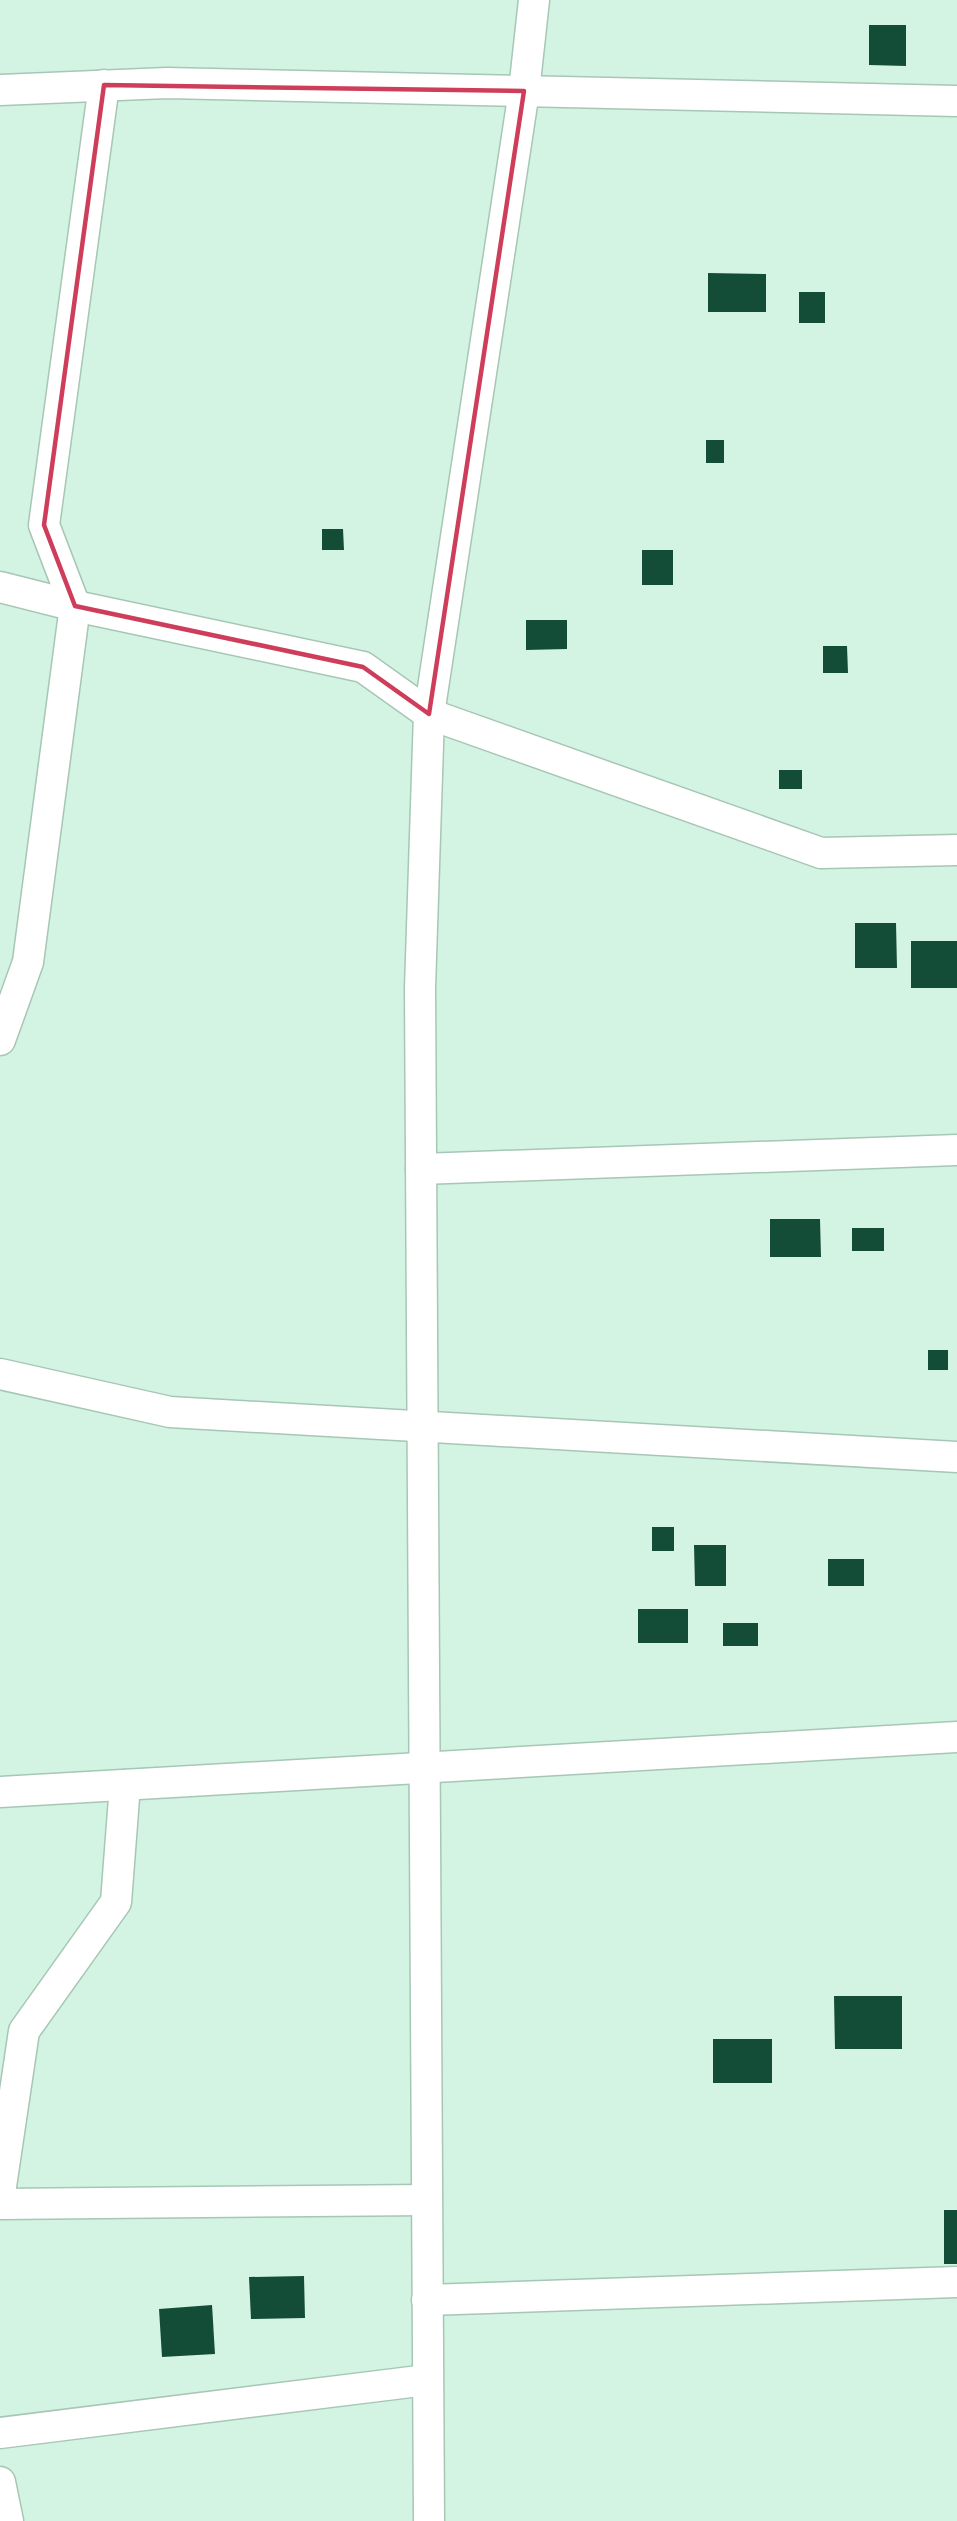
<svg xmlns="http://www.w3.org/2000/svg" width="957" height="2521" viewBox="0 0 957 2521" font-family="'IBM Plex Serif',serif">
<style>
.building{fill:#144d37}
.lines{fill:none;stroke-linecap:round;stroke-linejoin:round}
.street-casing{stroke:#a7c6b6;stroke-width:33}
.street{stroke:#fff;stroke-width:30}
.marked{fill:none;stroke:#ce3e5a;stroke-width:4.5;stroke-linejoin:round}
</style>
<rect width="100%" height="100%" fill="#d4f4e3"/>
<g class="building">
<polygon points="869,25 906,25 906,66 869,65"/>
<polygon points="708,273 766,274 766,312 708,312"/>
<rect x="799" y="292" width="26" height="31"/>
<rect x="706" y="440" width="18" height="23"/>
<polygon points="322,529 343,529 344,550 322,550"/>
<rect x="642" y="550" width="31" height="35"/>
<polygon points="526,620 567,620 567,649 526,650"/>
<polygon points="823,646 847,646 848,673 823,673"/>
<rect x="779" y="770" width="23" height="19"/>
<polygon points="855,923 896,923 897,968 855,968"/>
<rect x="911" y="941" width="46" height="47"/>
<polygon points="770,1219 820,1219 821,1257 770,1257"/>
<rect x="852" y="1228" width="32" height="23"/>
<rect x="928" y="1350" width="20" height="20"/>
<rect x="652" y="1527" width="22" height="24"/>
<polygon points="694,1545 726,1545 726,1586 695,1586"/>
<rect x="828" y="1559" width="36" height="27"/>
<rect x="638" y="1609" width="50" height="34"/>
<rect x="723" y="1623" width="35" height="23"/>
<polygon points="834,1996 902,1996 902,2049 835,2049"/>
<rect x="713" y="2039" width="59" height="44"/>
<rect x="944" y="2210" width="13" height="54"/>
<polygon points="304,2276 305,2318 251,2319 249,2277"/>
<polygon points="212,2305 215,2354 162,2357 159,2309"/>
</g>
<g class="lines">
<defs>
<g id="street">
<polyline points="0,90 167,83 957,101"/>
<polyline points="0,587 75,606 363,667 429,714 821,853 957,850"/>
<polyline points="0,1040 28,962 75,606 44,525 104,85"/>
<polyline points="421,1169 957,1150"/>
<polyline points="0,1374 170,1412 957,1457"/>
<polyline points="0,1792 957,1737"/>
<polyline points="0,2193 24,2031 116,1902 125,1785"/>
<polyline points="0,2204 426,2200"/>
<polyline points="427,2300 957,2282"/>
<polyline points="0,2433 427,2380"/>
<polyline points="0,2482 8,2521"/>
<polyline points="429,2521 420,988 429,714 524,91 534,0"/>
</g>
</defs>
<use href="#street" class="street-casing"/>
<use href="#street" class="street"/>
</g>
<path class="marked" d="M104,85L524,91L429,714L363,667L75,606L44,525Z"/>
</svg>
